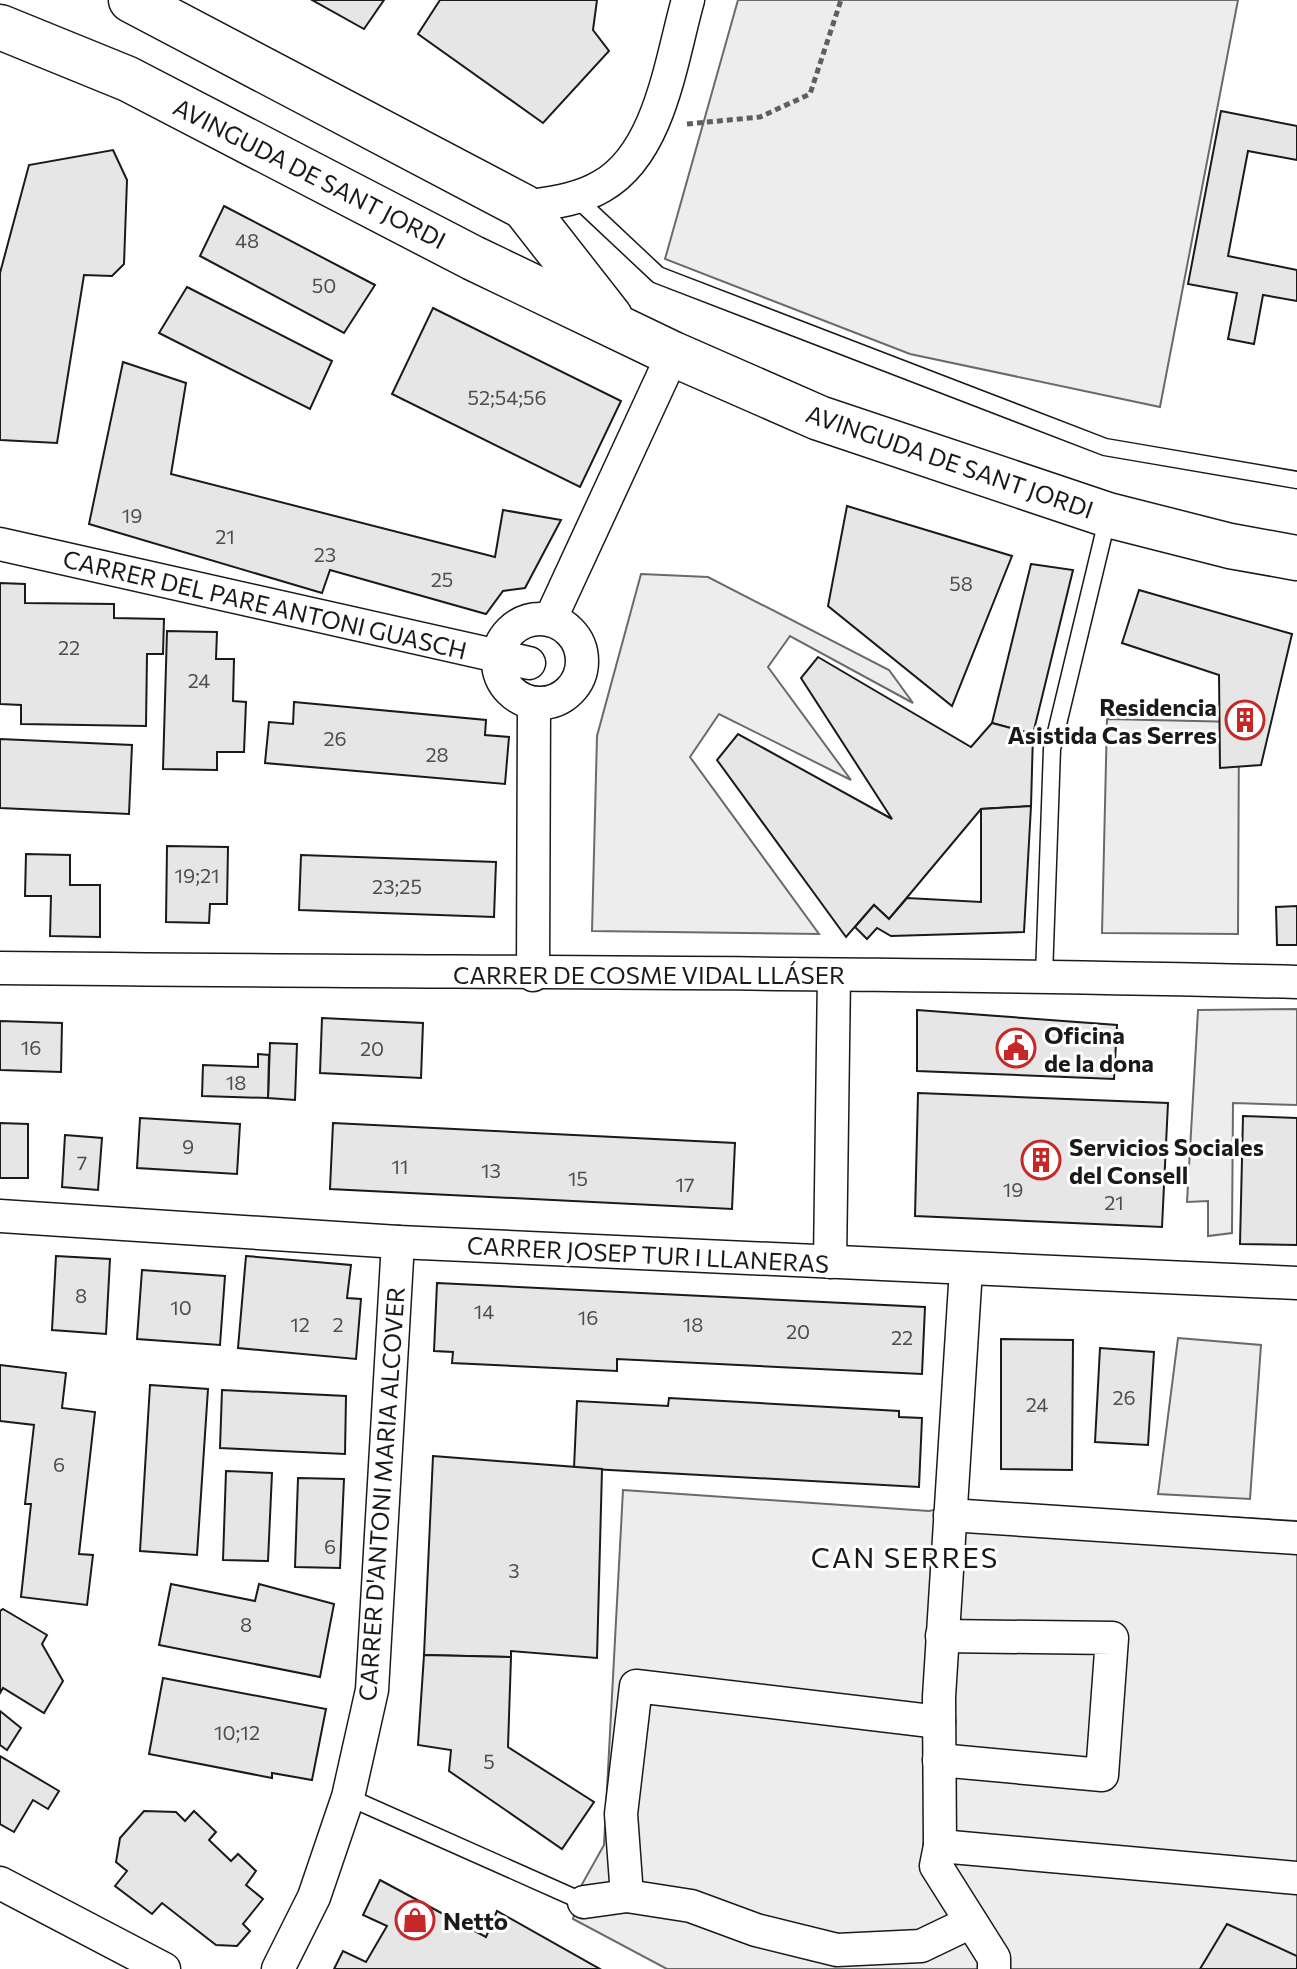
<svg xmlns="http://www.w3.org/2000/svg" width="1297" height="1969" viewBox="0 0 1297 1969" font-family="Commissioner,sans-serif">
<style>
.green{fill:#ededed;stroke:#6a6a6a;stroke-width:2}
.building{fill:#e6e6e6;stroke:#1a1a1a;stroke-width:2}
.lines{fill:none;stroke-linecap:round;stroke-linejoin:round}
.lane-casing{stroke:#1a1a1a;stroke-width:19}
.street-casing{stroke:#1a1a1a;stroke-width:35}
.secondary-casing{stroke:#1a1a1a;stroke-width:47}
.path{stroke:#5f5f5f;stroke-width:5;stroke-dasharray:6 4;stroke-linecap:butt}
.lane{stroke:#fff;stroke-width:16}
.street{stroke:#fff;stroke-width:32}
.secondary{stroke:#fff;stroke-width:44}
.labels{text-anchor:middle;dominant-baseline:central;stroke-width:6;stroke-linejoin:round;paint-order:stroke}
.number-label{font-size:20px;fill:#4d4d4d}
.street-label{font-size:24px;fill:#1a1a1a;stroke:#fff}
.poi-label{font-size:24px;font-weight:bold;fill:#1a1a1a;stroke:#fff;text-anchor:start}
.quarter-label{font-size:28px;letter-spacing:2px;fill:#1a1a1a;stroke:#fff}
</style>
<rect width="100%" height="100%" fill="#fff"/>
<g class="green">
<polygon points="738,0 1238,0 1160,407 910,354 665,259"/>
<polygon points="641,574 708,577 889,670 913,703 790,636 768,667 851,780 719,714 690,757 819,934 592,931 597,736"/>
<polygon points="1107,719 1239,722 1238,934 1102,933"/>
<polygon points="1297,1009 1297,1105 1233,1103 1232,1233 1208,1236 1208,1201 1187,1202 1198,1010"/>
<polygon points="1178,1338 1261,1345 1250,1499 1158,1494"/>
<polygon points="623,1490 929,1511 975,1502 1297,1521 1297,1969 667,1969 573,1919 581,1886 604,1845"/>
</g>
<g class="building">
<polygon points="312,0 384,0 364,29"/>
<polygon points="440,0 597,0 593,30 609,51 543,123 418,34"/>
<polygon points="1221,111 1297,126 1297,160 1248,151 1228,256 1297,270 1297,301 1263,295 1254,344 1228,339 1237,293 1188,284"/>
<polygon points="113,150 127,180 124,264 112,276 84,275 57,443 0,440 0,273 29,165"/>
<polygon points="224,206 375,285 344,333 200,256"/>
<polygon points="187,287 332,361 310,409 159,333"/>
<polygon points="433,308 621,401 580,487 392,394"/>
<polygon points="123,362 186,383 171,474 495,557 503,510 561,520 525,588 503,591 486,614 330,570 322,593 89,524"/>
<polygon points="847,506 1012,556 952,706 828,606"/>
<polygon points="1031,564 1073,570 1033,734 992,723"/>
<polygon points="0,583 25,584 25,603 114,604 114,618 164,619 163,654 147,654 146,726 21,724 21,705 0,704"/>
<polygon points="1139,590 1292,634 1261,765 1220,768 1219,675 1122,643"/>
<polygon points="167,631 217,632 216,659 234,659 233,701 246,702 244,752 217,752 217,770 163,769"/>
<polygon points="818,657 971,747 992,723 1033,734 1031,806 981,809 889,919 874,905 846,937 717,760 738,734 892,819 801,678"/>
<polygon points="294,702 486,720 485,735 509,737 505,784 265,763 269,722 293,724"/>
<polygon points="0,739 132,745 129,814 0,808"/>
<polygon points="1031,806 1024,932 891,936 877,928 867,939 855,927 874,905 889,919 907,898 981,902 981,809"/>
<polygon points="167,846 228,847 227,904 210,904 209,923 166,922"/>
<polygon points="26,854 70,855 70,885 100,885 100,937 50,936 51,896 25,896"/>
<polygon points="301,855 496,862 494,917 299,910"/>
<polygon points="1297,906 1297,945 1277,945 1276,907"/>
<polygon points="917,1010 1117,1025 1114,1079 917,1071"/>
<polygon points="322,1018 423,1023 421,1078 320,1073"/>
<polygon points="0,1021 62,1023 61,1072 0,1070"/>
<polygon points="270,1043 297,1044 295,1100 268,1098"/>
<polygon points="258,1054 269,1055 268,1098 202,1096 203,1065 258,1067"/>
<polygon points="918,1093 1168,1103 1162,1227 915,1216"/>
<polygon points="1243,1116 1297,1118 1297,1245 1240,1244"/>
<polygon points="140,1118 240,1124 237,1174 137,1168"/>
<polygon points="0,1123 28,1124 28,1178 0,1178"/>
<polygon points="333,1123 735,1143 732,1209 330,1189"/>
<polygon points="65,1135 102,1138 98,1190 62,1187"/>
<polygon points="56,1256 110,1259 106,1334 52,1330"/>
<polygon points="246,1256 351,1265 347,1298 361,1299 356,1359 238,1348"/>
<polygon points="142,1270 225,1276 220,1345 137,1339"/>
<polygon points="437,1283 925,1307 922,1374 617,1359 617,1371 452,1363 453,1352 434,1351"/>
<polygon points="1001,1339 1073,1340 1072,1470 1001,1469"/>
<polygon points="1100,1348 1154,1352 1148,1445 1095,1442"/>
<polygon points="0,1365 66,1373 62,1408 95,1412 79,1554 93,1555 87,1605 21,1597 31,1504 25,1504 34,1425 0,1421"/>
<polygon points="150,1385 208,1389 197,1555 140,1551"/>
<polygon points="222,1390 346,1396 345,1454 220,1448"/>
<polygon points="669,1398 899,1411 899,1417 922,1418 919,1487 574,1468 577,1401 668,1406"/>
<polygon points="433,1456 602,1469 597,1658 511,1651 511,1657 424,1655"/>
<polygon points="226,1471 272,1473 268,1561 223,1560"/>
<polygon points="298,1478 344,1479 340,1568 295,1567"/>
<polygon points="171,1584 255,1601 259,1584 334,1604 320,1677 159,1645"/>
<polygon points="3,1609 47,1635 42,1644 63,1681 44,1713 3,1688 0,1693 0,1611"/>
<polygon points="424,1655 511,1657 508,1747 594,1802 562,1849 449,1771 451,1750 418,1745"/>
<polygon points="163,1678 326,1709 312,1780 272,1773 272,1778 149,1754"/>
<polygon points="0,1711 21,1728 7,1750 0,1745"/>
<polygon points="0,1756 59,1791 48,1809 33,1800 14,1832 0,1824"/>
<polygon points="144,1811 176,1812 185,1821 194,1811 216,1832 209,1840 231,1861 238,1854 256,1871 246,1885 263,1899 243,1924 250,1931 237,1946 216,1945 162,1903 152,1914 115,1886 127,1871 116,1862 120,1838"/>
<polygon points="380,1880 486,1937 497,1911 600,1969 334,1969 343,1951 366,1962 387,1926 363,1915"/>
<polygon points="1227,1924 1297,1956 1297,1969 1200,1969"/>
</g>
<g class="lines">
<defs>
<g id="lane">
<polyline points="575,197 658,275 1105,447 1297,480"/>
<polyline points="1044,976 1052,749 1108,516"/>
<polyline points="348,1797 584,1902"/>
</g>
<g id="street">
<path d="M524,207C550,203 579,200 602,186C660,153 671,60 688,0"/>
<polyline points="0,544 529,663"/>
<circle cx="540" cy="661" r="42"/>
<polyline points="550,620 673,354"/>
<path d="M0,968C432,973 865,971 1297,982"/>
<polyline points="533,975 534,703"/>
<polyline points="0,1216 398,1242 1297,1283"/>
<polyline points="830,1262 834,975"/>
<polyline points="950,1515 1297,1538"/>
<polyline points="939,1760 1102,1775 1112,1638 942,1636"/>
<polyline points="940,1846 939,1697 966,1269"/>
<polyline points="0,1883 164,1969"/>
<polyline points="627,1896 621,1814 636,1686 939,1722"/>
<polyline points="584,1902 627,1896 691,1906 756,1930 837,1950 921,1946 971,1922"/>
<polyline points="278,1969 314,1897 348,1797 372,1690 398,1242"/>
<polyline points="994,1969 994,1958 936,1866 940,1846 1297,1878"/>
</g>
<g id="secondary">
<polyline points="131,0 524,207 610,317"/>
<polyline points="0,27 128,79 473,258 673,354 819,418 1108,515 1230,546 1297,558"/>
</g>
</defs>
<use href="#lane" class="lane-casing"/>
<use href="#street" class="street-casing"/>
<use href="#secondary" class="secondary-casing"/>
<polyline class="path" points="687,124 760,117 810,94 841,0"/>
<use href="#lane" class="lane"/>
<use href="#street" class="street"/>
<use href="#secondary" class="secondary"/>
</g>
<defs>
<symbol id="building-ring" viewBox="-11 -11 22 22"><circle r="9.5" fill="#fff" stroke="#c62828" stroke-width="1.5"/><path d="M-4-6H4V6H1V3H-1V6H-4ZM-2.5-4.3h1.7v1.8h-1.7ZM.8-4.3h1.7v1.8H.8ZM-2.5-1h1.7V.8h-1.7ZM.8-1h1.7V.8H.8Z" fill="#c62828"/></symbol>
<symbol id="civic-ring" viewBox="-11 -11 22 22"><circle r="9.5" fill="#fff" stroke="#c62828" stroke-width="1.5"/><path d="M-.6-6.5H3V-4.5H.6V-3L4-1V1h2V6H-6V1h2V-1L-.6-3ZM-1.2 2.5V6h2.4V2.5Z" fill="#c62828"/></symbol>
<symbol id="shop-ring" viewBox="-11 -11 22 22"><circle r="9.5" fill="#fff" stroke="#c62828" stroke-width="1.5"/><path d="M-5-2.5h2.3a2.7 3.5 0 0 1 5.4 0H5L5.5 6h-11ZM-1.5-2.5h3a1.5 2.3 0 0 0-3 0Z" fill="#c62828"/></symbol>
</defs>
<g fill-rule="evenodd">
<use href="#building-ring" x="1223" y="698" width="44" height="44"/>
<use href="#civic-ring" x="994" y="1026" width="44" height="44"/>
<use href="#building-ring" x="1019" y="1138" width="44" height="44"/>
<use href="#shop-ring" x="393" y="1898" width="44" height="44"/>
</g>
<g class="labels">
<g class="number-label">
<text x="247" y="240">48</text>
<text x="324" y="285">50</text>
<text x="507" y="397">52;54;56</text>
<text x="132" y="515">19</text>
<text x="225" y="536">21</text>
<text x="325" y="554">23</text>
<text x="442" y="579">25</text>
<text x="961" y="583">58</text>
<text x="69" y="647">22</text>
<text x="199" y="680">24</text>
<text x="335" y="738">26</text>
<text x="437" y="754">28</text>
<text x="197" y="875">19;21</text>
<text x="397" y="886">23;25</text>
<text x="31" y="1047">16</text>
<text x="372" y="1048">20</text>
<text x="236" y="1082">18</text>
<text x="188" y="1146">9</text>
<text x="82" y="1162">7</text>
<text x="400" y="1166">11</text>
<text x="491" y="1170">13</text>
<text x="578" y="1178">15</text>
<text x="685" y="1184">17</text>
<text x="1013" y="1189">19</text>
<text x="1114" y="1202">21</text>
<text x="81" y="1295">8</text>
<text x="181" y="1307">10</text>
<text x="484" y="1311">14</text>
<text x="588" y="1317">16</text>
<text x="300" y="1324">12</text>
<text x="338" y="1324">2</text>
<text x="693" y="1324">18</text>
<text x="798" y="1331">20</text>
<text x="902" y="1337">22</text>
<text x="1124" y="1397">26</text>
<text x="1037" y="1404">24</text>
<text x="59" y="1464">6</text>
<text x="330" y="1546">6</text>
<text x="514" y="1570">3</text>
<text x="246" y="1624">8</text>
<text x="237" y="1732">10;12</text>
<text x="489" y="1761">5</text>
</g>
<g class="street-label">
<text transform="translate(310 173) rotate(27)">AVINGUDA DE SANT JORDI</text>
<text transform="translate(950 461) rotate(19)">AVINGUDA DE SANT JORDI</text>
<text transform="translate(265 604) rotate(13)">CARRER DEL PARE ANTONI GUASCH</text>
<text x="649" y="974">CARRER DE COSME VIDAL LLÁSER</text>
<text transform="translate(648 1254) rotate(3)">CARRER JOSEP TUR I LLANERAS</text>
<text transform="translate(381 1494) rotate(-86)">CARRER D'ANTONI MARIA ALCOVER</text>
</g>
<g class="poi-label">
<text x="1217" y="706" text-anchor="end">Residencia<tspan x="1217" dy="28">Asistida Cas Serres</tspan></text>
<text x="1044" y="1034">Oficina<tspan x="1044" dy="28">de la dona</tspan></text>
<text x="1069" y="1146">Servicios Sociales<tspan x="1069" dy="28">del Consell</tspan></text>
<text x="443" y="1920">Netto</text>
</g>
<g class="quarter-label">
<text x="905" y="1557">CAN SERRES</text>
</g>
</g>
</svg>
